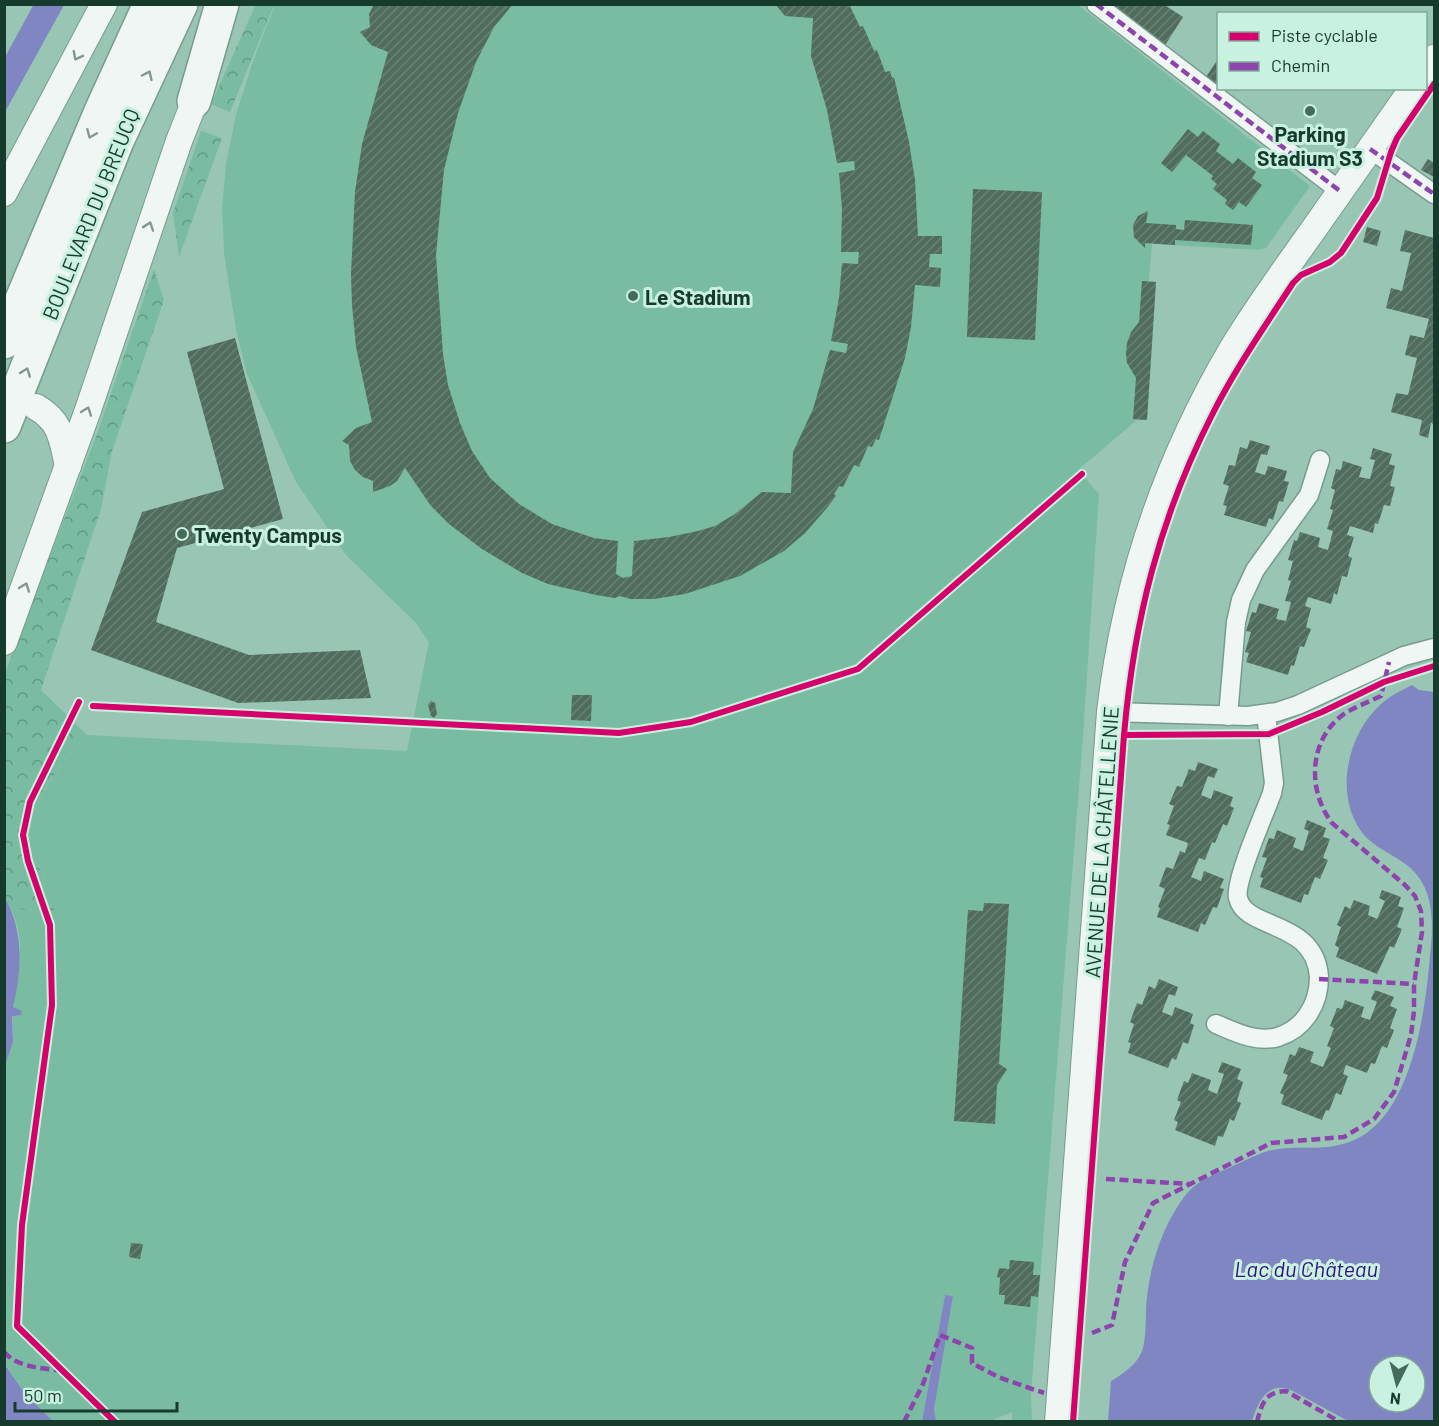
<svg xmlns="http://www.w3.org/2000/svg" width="1439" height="1426" viewBox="0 0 1439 1426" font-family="Barlow,sans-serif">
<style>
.grass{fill:#79bca1}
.forest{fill:url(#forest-crowns)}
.water{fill:#7f86c1;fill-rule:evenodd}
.building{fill:url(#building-hatch)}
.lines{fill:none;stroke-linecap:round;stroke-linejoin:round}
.street-casing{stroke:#779c8e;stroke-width:21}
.secondary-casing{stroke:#779c8e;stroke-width:28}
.highway-casing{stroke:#779c8e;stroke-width:36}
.street{stroke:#f0f6f4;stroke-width:18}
.secondary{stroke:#f0f6f4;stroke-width:26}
.highway{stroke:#f0f6f4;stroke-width:33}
.quiet{stroke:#8e44ad;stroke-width:4.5;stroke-dasharray:9 4.5;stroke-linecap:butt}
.cycleway-casing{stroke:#c9f1df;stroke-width:10}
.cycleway{stroke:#d6006c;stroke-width:6}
.oneway{stroke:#839890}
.poi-dot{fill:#446b5c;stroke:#c9f1df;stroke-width:2}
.labels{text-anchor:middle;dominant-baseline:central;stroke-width:6;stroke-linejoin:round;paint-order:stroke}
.poi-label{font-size:21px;font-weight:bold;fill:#163a2c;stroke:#c9f1df;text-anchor:start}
.street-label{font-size:21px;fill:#163a2c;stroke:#c9f1df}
.water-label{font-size:22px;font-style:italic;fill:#331282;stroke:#c9f1df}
</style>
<defs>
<pattern id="forest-crowns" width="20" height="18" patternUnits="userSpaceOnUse" patternTransform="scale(1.5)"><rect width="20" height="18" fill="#79bca1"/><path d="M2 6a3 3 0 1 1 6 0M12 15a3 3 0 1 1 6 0" fill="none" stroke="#629a83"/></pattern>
<pattern id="building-hatch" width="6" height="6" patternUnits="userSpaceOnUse" patternTransform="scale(1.5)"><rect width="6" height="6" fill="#4f6c5d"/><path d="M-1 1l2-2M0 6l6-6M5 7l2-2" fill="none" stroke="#6a8276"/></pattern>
</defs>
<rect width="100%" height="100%" fill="#99c6b4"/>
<path class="grass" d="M275,5H1078L1310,186L1266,248L1259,250L1152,244L1149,281L1156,282L1147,420H1137L1078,470L1099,494L1083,737L1031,1394L1032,1421H1012V1412L990,1421H935L934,1410L953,1296L945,1295L922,1421H53L25,1394L5,1363L4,1065C7,1058 11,1050 12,1043C15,1032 11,1021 13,1010C17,976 28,940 10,908L54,913C50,900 47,885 42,873C38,865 31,857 30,848C24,808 61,763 87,735L407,751L429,642L415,622L346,555L296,482L247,374L236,330L224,253L222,208L226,164L236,115L252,64Z"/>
<g class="forest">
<polygon points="256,4 274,5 230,112 211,104"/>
<polygon points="201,131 222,138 179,257 173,213"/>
<path d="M154,269L164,300L112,451L101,509L41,690L87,735C61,762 24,808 30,848C31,857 38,865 42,873C47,886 51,900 55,913L10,908L5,898V673L97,434Z"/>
</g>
<g class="water">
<polygon points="34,4 64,5 5,112 5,57"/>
<path d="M1412,685L1419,690L1434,692V1421H1348L1293,1391C1268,1379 1258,1402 1252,1421H1108L1111,1381C1123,1374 1139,1363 1143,1348C1147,1332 1145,1313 1147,1297C1151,1261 1163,1226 1184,1197C1197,1180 1216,1174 1235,1165C1249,1159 1263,1151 1278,1149C1299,1146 1323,1150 1343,1144C1411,1127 1425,1014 1430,956C1433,930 1435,897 1417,875C1404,858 1380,852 1365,836C1333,799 1346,736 1380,705C1390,696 1400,691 1412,685ZM1379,1366H1415V1402H1379Z"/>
<path d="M5,898C24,932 22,969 13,1007L22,1011L21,1015L12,1016L13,1042L5,1065Z"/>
<polygon points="945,1295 953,1296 934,1410 936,1421 922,1421"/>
<polygon points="4,1363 25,1394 53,1421 5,1421"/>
</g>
<g class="building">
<polygon points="374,4 426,4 427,7 429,4 513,4 494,27 476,62 458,113 444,170 436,255 443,354 448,385 460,423 472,451 490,478 519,504 552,524 594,538 618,541 616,574 623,578 632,576 634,541 669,537 698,531 715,526 735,514 762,492 791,493 793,452 813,409 830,350 846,353 848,344 831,341 839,298 842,263 858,264 859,252 841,252 842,208 839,173 855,170 854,161 837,163 827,110 811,56 813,18 785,16 775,4 849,4 860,27 863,26 874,51 877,50 885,72 890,71 892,78 894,77 909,142 915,180 918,236 942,236 942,254 930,254 929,267 941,268 940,287 915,285 911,327 905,358 879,440 876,439 872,447 868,446 859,467 854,465 843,487 839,486 834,494 836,496 826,509 805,533 784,551 740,576 685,594 654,599 631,599 620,596 615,598 596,595 548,584 522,573 482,549 449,524 431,506 405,468 397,481 390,486 373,492 373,481 363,477 355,470 350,461 349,445 342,441 356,428 372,422 356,347 352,305 351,274 355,192 362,144 388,52 371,45 360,32 370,27 369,14"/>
<polygon points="1106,4 1163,4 1183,17 1162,50"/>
<polygon points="1218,59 1218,88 1225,88 1222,93 1204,80"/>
<polygon points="1188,129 1198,137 1203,131 1220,144 1216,151 1233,164 1238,158 1256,172 1252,178 1262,185 1246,207 1239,202 1233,210 1225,204 1227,200 1213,189 1217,184 1211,179 1213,176 1186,155 1172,172 1161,163"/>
<polygon points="1428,159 1434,163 1434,177 1421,170"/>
<polygon points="973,189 1042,192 1035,340 967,337"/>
<polygon points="1148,211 1146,223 1176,225 1176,229 1184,230 1185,220 1253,225 1251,245 1175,240 1175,245 1145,243 1145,248 1134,237 1133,225 1138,216"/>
<polygon points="1367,227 1381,231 1377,246 1363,242"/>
<polygon points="1405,230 1434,238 1434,424 1431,423 1428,438 1419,435 1422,420 1391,412 1396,393 1408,395 1417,358 1405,355 1410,335 1424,338 1429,319 1386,308 1391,288 1402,291 1411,253 1400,251"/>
<polygon points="1142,281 1156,282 1147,420 1133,419 1136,378 1127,363 1126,354 1127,343 1131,332 1139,322"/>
<polygon points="235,338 283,519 177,548 156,622 249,655 360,650 371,698 238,703 91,650 142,512 224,489 187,352"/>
<polygon points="1250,440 1270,446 1267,455 1261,454 1255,472 1265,475 1268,466 1287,471 1284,481 1289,482 1283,502 1279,501 1273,520 1269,518 1266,527 1224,515 1227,506 1223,505 1229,486 1223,484 1229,465 1235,466 1240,447 1247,449"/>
<polygon points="1373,448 1392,454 1389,464 1395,466 1390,486 1395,487 1390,506 1384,505 1378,524 1375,523 1373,533 1350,526 1347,535 1354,537 1348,556 1352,558 1347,577 1342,576 1337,595 1334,593 1331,604 1308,597 1305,606 1311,608 1306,627 1311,629 1304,647 1300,646 1294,666 1291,665 1288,675 1246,662 1249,653 1245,652 1251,632 1246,631 1252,612 1256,613 1259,603 1279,609 1276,619 1286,621 1291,602 1285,601 1291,581 1288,580 1293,561 1288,560 1294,540 1297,541 1300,532 1320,538 1318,547 1328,550 1333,531 1327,529 1333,510 1330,509 1335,490 1331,488 1336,469 1341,470 1343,461 1362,467 1359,477 1370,479 1375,460 1370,459"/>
<polygon points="572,695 592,695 591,721 571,720"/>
<polygon points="431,701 435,703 437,714 434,718 431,716 428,705"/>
<polygon points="1198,762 1218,769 1214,778 1208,776 1201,795 1211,799 1214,790 1233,797 1230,806 1234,808 1227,826 1223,824 1215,843 1212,842 1205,860 1199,858 1191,877 1201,881 1204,871 1224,879 1220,888 1224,889 1217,908 1213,907 1205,925 1201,923 1198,932 1157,917 1160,908 1158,907 1165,889 1159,886 1166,867 1173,869 1180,851 1185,853 1188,843 1166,835 1170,825 1167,824 1174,806 1169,804 1177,786 1182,787 1189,769 1195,771"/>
<polygon points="1307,820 1326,828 1323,837 1330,839 1323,858 1328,860 1320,879 1315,877 1308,895 1304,894 1301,903 1260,887 1263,878 1260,877 1267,858 1262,857 1269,838 1274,839 1277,830 1296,838 1293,847 1303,851 1309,831 1304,829"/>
<polygon points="1382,890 1401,897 1398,906 1404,908 1397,927 1402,929 1394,948 1390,946 1377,974 1336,957 1339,948 1335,945 1341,927 1337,925 1345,906 1350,909 1354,900 1370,906 1368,915 1377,919 1385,901 1379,898"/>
<polygon points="984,903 1009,904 999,1064 1007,1069 997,1085 995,1124 954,1121 968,910 983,911"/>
<polygon points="1159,979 1178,987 1175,996 1169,994 1162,1012 1172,1016 1175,1007 1193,1014 1190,1023 1194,1025 1188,1044 1183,1042 1176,1060 1172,1058 1168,1068 1128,1053 1131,1043 1128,1042 1134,1024 1130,1022 1137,1003 1142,1005 1149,986 1155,989"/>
<polygon points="1375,990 1394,997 1390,1006 1397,1009 1390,1028 1394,1030 1387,1048 1382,1046 1375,1064 1371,1063 1367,1073 1346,1065 1343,1074 1348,1076 1341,1095 1336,1093 1329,1111 1326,1110 1322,1120 1281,1104 1284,1095 1280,1093 1288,1075 1283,1073 1290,1054 1295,1056 1299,1047 1314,1052 1310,1062 1323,1067 1331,1048 1327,1046 1334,1028 1330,1026 1337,1008 1342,1009 1345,1000 1364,1007 1361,1017 1370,1020 1377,1002 1371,999"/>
<polygon points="1222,1062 1241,1069 1237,1079 1243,1082 1237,1101 1241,1103 1234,1121 1230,1119 1223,1137 1218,1136 1215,1146 1175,1130 1178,1122 1174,1120 1181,1102 1177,1100 1184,1081 1188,1083 1192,1073 1211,1080 1208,1090 1217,1094 1224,1074 1218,1072"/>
<polygon points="131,1243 143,1244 140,1259 129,1257"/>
<polygon points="1010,1260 1034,1262 1033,1275 1040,1275 1038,1297 1031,1296 1030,1307 1004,1304 1005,1295 999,1295 1000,1278 997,1277 999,1268 1009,1269"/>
</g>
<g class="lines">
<defs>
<g id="street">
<polyline points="1096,4 1340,191"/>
<polyline points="1370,149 1434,194"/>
<polyline points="1110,712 1248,716 1277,712 1298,705 1404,656 1434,648"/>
<polyline points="1228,716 1236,622 1241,600 1255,570 1309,495 1320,460"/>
<path d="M1216,1024C1235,1032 1256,1043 1278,1037C1290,1033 1300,1026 1307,1016C1315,1005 1319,990 1319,977C1315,919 1246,931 1238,898C1234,881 1265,813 1272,793L1274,783L1266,714"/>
</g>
<g id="secondary">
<polyline points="1426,71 1434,58"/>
<polyline points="4,193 104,4"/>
<path d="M36,407C61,421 62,439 68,466"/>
<polyline points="4,642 88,410 179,141 201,85"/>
<path d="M1058,1422L1110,712C1125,583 1166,461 1232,349C1256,309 1284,271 1311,233C1345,185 1379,137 1413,88"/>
</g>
<g id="highway">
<polyline points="194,101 222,4"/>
<polyline points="4,342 102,109 150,4"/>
<polyline points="4,426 117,141 181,4"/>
</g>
</defs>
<use href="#street" class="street-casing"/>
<use href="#secondary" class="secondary-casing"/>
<use href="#highway" class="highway-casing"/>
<use href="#street" class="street"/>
<use href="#secondary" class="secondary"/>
<use href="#highway" class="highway"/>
<g class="quiet">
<polyline points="1096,4 1340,191"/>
<polyline points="1370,149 1434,194"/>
<polyline points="1319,979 1414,984"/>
<polyline points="1106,1179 1189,1184"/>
<path d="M1092,1333L1112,1325L1125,1262L1153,1203L1271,1143L1344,1137L1374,1119L1394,1092L1411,1035L1414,1011V984L1422,932L1421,911L1415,896L1405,885L1332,823C1306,789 1309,736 1347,712C1358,706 1370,701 1381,696L1389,662"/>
<path d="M4,1352C18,1368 43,1368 62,1371"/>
<polyline points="904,1422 923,1384 940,1335 972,1348 972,1363 998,1377 1044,1393"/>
<path d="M1257,1422C1262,1403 1265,1392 1286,1391L1340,1422"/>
</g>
<defs>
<g id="cycleway">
<polyline points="79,702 30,802 23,835 28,861 50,925 52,1005 22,1225 17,1326 115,1422"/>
<polyline points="93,706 619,733 691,722 858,669 1082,474"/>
<polyline points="1124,735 1269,734 1322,712 1384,682 1434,666"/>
<path d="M1073,1422L1124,735C1134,621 1159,519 1212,415C1235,369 1265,326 1293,283L1301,275L1330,262L1341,253L1377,198L1391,152L1397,138L1434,84"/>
</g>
</defs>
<use href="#cycleway" class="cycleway-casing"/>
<use href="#cycleway" class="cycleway"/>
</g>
<defs><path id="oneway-chevron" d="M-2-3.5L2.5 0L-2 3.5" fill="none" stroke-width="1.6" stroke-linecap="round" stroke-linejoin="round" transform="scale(1.5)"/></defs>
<g class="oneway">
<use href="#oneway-chevron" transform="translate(77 56) rotate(118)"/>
<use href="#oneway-chevron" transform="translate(148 75) rotate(-65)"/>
<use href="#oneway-chevron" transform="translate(91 134) rotate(113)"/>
<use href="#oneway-chevron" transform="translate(149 226) rotate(-71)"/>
<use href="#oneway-chevron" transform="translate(26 372) rotate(-69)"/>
<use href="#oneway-chevron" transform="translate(87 411) rotate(-70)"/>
<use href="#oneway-chevron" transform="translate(25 587) rotate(-70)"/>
</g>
<g class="poi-dot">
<circle cx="1310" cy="111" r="6"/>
<circle cx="633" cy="296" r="6"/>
<circle cx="182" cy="534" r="6"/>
</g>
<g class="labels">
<g class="poi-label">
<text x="1310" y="133" text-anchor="middle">Parking<tspan x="1310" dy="24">Stadium S3</tspan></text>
<text x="645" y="296">Le Stadium</text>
<text x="194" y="534">Twenty Campus</text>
</g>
<g class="street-label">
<text transform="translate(90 214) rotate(-68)">BOULEVARD DU BREUCQ</text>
<text transform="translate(1101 842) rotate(-86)">AVENUE DE LA CHÂTELLENIE</text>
</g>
<g class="water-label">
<text x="1306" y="1268">Lac du Château</text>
</g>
</g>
<rect width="1439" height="1426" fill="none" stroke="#163a2c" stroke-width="12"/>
<rect x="1217" y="12" width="210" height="78" fill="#c9f1df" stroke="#81a897" stroke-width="1.5"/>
<rect x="1229" y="32" width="30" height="9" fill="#d6006c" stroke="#81a897" stroke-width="1.5"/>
<text x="1271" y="42" font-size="18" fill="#163a2c">Piste cyclable</text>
<rect x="1229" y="62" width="30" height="9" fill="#8e44ad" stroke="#81a897" stroke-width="1.5"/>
<text x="1271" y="72" font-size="18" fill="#163a2c">Chemin</text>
<g transform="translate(1397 1384) rotate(186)"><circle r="28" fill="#c9f1df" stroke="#81a897" stroke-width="1.5"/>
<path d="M0-4.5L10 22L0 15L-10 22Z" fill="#446b5c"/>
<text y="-9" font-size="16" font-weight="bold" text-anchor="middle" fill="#163a2c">N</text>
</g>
<path d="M15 1402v9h162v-9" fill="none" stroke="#163a2c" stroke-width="3"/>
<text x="24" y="1402" font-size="18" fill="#163a2c" stroke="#c9f1df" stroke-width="4.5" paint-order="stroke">50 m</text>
</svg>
